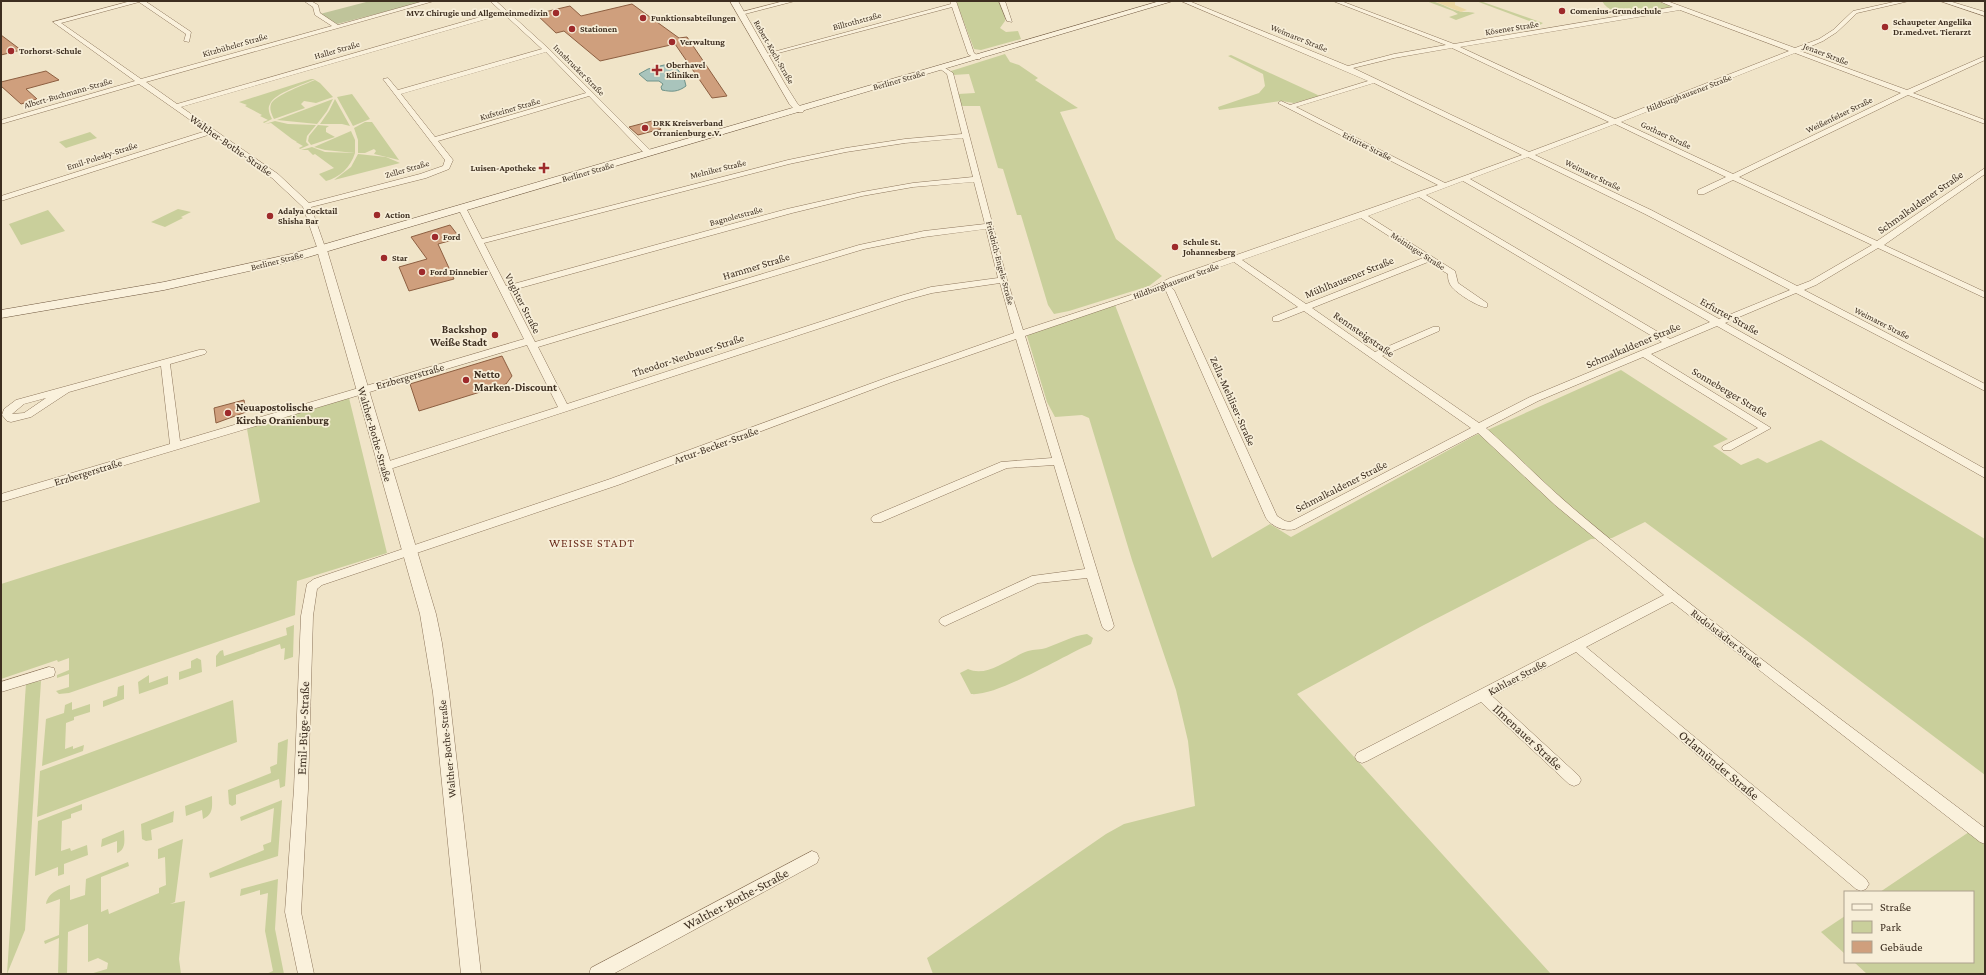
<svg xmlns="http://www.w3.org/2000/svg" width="1986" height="975" viewBox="0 0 1986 975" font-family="'Crimson Pro',serif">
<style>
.green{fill:#c9cf9b}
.sand{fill:#ecd9a5}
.cemetery{fill:#bfc49a}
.water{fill:#a9c4bc;stroke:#6f938a}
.building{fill:#cf9f7d;stroke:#8d5f41}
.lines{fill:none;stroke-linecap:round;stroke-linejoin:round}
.minor-casing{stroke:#8d765c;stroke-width:1}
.tertiary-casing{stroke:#8d765c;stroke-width:1}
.secondary-casing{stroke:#6f573f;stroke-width:1}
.minor{fill:#faf1dc;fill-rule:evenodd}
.tertiary{fill:#faf1dc;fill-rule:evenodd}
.secondary{fill:#faf1dc;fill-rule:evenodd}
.poi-dot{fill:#9e2a2b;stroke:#f7eed8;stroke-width:1.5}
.labels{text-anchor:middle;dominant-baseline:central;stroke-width:3.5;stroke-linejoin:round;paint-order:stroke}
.far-poi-label{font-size:9px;font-weight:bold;fill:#3d2e20;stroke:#f7eed8;text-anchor:start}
.far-street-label{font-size:9px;fill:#3d2e20;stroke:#f7eed8}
.street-label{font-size:11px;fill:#3d2e20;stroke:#f7eed8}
.poi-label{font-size:11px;font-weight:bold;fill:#3d2e20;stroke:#f7eed8;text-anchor:start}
.neighbourhood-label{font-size:12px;letter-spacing:1px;fill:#6b2e1e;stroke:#f7eed8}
.near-street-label{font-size:13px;fill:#3d2e20;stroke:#f7eed8}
</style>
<rect width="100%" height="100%" fill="#f0e4c8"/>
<g class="green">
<polygon points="956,1 1004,1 1005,21 1000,28 1006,32 1018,31 1021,39 981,50 974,49"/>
<path d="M1426,1C1438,0 1448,9 1459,11C1465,13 1468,11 1475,13L1456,20L1449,17L1458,14L1453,11Z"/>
<polygon points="1476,1 1480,1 1543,23 1540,25"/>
<path d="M1602,1H1657L1673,7C1654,12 1613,22 1602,1Z"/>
<polygon points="1005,54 1010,62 1019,65 1038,78 1035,80 1078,108 1060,112 1116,239 1162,276 1149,286 1069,311 1054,314 1048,305 1021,215 1017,215 1003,169 998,168 980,106 961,106 958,94 975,93 969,74 953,75 951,71"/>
<polygon points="1231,55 1320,96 1294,103 1281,101 1219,110 1218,107 1259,93 1265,86 1263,74 1228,56"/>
<path d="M311,79H315C305,84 274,93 270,104C267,109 270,115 272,119L264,123L263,122L268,120L260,116L262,115L245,106L247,105L239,102Z"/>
<path d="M315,80L320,83L333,97L316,103L304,101L301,104L305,108L274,119C272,115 269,109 271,104C275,95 306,84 315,80Z"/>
<polygon points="352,94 370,119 353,126 337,97"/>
<polygon points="333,99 327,111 317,124 277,120"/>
<polygon points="335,99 350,126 342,124 320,124 329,111"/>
<polygon points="275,121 288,124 316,125 307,136 306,142 309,145 300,149 299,148 303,146 296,142 297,142 292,139 271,123 265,124"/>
<polygon points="365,122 372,122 399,160 374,154 376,151 374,149 365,153 358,153 358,140 354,128"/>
<polygon points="318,125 329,126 326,128 326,132 335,137 311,145 308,141 309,136"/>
<polygon points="351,131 355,140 355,153 325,150 314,147"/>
<polygon points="90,132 97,138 66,148 59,142"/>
<path d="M312,147L325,152L355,153C351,167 339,178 326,181L319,174L334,168L315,154L313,155L308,150H301Z"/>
<polygon points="358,154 386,157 400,163 334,180 351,167"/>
<polygon points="178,209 191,212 181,217 183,218 165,227 151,222"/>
<polygon points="48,210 65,231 21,245 9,224"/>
<polygon points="1115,305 1212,558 1270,524 1291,537 1474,436 1621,370 1728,439 1713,446 1741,465 1758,458 1767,463 1821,440 1985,539 1985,775 1806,640 1645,522 1612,538 1591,539 1422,626 1297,694 1551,974 933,974 927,958 1106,834 1124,824 1195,806 1188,741 1176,690 1132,560 1089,418 1082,415 1055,417 1047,402 1027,336 1031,334"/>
<polygon points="349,398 387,553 297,581 295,615 69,693 59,694 56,691 69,687 69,674 57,678 57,675 69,670 69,658 58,662 57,660 1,679 1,584 260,502 247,429"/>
<polygon points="294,625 293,657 284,660 285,648 281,649 280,644 216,667 216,656 220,651 223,650 224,656 287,635 286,628"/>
<path d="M1087,634L1093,638L1091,644C1064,655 997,697 971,694L960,673L968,669C988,678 1010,657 1028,651C1034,649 1041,650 1046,648C1060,643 1072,636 1087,634Z"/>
<polygon points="197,658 201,660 202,672 179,680 179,672 191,668 191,661"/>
<polygon points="149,675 149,683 168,676 168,684 139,694 138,682"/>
<polygon points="41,681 25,930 7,974 26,683"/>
<polygon points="124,685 124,699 103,707 103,701 117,696 118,687"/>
<polygon points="233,700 237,742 37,817 40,771"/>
<polygon points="72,702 72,710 90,704 90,712 74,717 74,720 66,723 65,749 73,746 73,749 84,745 83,751 42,766 46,719 64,713 65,705"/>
<polygon points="288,739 285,786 280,788 279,779 236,795 236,804 232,806 229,804 228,790 271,773 270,767 277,764 278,743"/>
<path d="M212,796C212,806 214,814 203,819L202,810L186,816L185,806Z"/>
<polygon points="282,800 278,856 210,878 209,873 264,850 263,845 271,842 274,808 241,821 240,817"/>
<polygon points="82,804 82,810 71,814 71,818 62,821 61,851 70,848 71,851 87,845 88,855 64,864 64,874 58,876 58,867 35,876 38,821"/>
<polygon points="174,811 173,822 151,830 152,840 146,841 142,839 141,824"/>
<path d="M124,830C124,839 127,849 117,853V841L101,847L102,839Z"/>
<polygon points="1969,832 1985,845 1985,974 1867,974 1854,962 1973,962 1973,892 1880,892"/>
<path d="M183,839L175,902L170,904L185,901L179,959L181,974H90L107,969L108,963L98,958L88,962V924L68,932L67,974H58L59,938L45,944L44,941L59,935L60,899L46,904C48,892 60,889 70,885V900L85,895L86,879L128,862L129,866L101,877V912L108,909L109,914L159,893V888L166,885L165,857L158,859V849Z"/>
<polygon points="278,879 275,929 284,974 266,974 273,971 265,931 268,893 260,895 260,890 240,896 241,889"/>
<polygon points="1845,916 1845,954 1821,932"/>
</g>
<polygon class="sand" points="1434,1 1455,1 1455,5 1467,10 1461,12"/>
<polygon class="cemetery" points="370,1 427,1 337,24 320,14"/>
<path class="water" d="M664,65L675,66L684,78L686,86C678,92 672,92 662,90L661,87L663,84L659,81H647L639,74L648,69Z"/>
<g class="building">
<polygon points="632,4 679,38 687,37 727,96 712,98 675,44 600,61 564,31 556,33 536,14 570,6 581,16"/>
<polygon points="1,35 21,50 1,55"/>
<polygon points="46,71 59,80 26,89 37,99 21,104 1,86 1,82"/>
<polygon points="652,121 661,129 638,135 629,127"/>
<polygon points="450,225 460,238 438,244 454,279 409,291 399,267 427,259 411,237"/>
<polygon points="502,356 512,376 506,384 419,411 410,384"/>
<polygon points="244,400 246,412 216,423 214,408"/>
</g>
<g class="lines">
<defs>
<g id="minor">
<path d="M131,1H145L191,32L189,42L184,41L186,34L139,2L61,23L141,79L332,26L315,15L313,7L304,1H311L318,5L320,13L338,25L424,1H434L146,82L177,104L501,11L490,1H496L549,49L654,154L647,156L589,96L438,141L453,160L449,169L426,178L311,207L326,250L322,253L318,250L303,207L272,178L211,134L1,201V196L206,131L139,84L1,124V120L135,81L53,22ZM504,14L542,49L398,90L388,78L383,79L445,160L443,166L420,174L309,203L278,174L181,107ZM546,52L586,93L435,137L401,94Z"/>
<polygon points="784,1 795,1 741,15 738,13"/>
<polygon points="950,1 956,1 974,53 980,57 980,59 976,59 968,54 952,7 767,56 762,55 951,4"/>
<polygon points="999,1 1005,1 1012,22 1007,21"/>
<path d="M1181,1H1189L1348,66L1394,54L1446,45L1333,1H1341L1454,44L1673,7L1659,1H1667L1795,48L1819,39L1833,30L1853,11L1898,1H1909L1857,13L1837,32L1823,41L1800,51L1907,90L1985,56V60L1913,93L1985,120V124L1908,95L1739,177L1877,241L1985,168V174L1884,245L1985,292V298L1878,248L1816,285L1804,290L1985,384V391L1796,293L1725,323L1985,469V478L1717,326L1651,354L1771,428L1731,450H1723L1722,448L1723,446L1758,428L1643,357L1538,401L1486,428C1516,454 1543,483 1574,509C1706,621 1847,723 1985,828V844L1980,842L1672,602L1586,647L1866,879L1869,884L1866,889L1861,891L1856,889L1576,652L1492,696L1579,776L1581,780L1579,784L1574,786L1569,784L1481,702L1367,761L1362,763L1357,761L1355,757L1357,753L1664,595L1555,505L1478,433L1295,529C1285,532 1272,527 1266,518L1166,291L1163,289L1025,336L1114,626L1112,629L1108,631L1104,629L1102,626L1087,578L1038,583L949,624L945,626L941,624L939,621L941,618L1032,576L1085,569L1054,465L1007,468L881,522H873L871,519L873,516L1001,462L1052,458L1016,339L892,382L618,485L322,585L317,589L313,616L308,789L301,912L314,974H298L285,912L294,789L301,616L307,584L314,579L610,479L886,378L1014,333L1000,283L932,293L906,300L384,471L380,470L379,467L380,464L558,407L527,345L1,502V494L170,444L161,366L69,392L31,417L11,422L7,421L2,415L4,409L16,400L199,350H205L207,352L205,354L170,364L180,441L524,339L458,208L459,206H465L482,239L788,160L846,148L905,139L962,134L947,74L939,68L942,66L953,73L1007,280L1023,330L1149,289L1170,278L1438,185L1278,103L1281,101L1290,105L1368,81ZM1680,10L1789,51L1615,119L1460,47ZM1452,48L1609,122L1529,152L1353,68L1394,58ZM1795,53L1901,93L1733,174L1621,122ZM1374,83L1522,155L1445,183L1296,107ZM1615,124L1726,177L1698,190V194H1704L1733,180L1872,245L1810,281L1797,286L1651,210L1535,155ZM963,138L973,177L913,183L862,192L787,209L506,286L484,243L789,164L846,152L905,143ZM1528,157L1645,214L1790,290L1719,319L1470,179ZM1463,181L1710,322L1670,339L1426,195ZM974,182L985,224L924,231L859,245L535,342L509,291L792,213L862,196L913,187ZM1419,197L1662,342L1530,397L1479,423L1382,356L1439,331V327H1433L1375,352L1312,308L1428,262L1448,274C1448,277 1448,281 1450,284C1452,291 1481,309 1487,307V303L1458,283L1455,271L1368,216ZM1361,218L1423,258L1306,304L1242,260ZM986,229L998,278L931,287L900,296L567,404L538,347L864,249L924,237ZM1234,262L1298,307L1273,317V321H1279L1304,311L1471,428L1290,522L1285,521L1277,516L1174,290L1169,285ZM46,398L24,413L12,414L24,404Z"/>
<polygon points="1940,1 1949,1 1985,12 1985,16"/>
<polygon points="49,667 54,668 55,672 54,676 1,692 1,682"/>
<polygon points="812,851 817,853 819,858 817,863 613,974 589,974 591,968"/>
</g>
<g id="tertiary">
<polygon points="730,1 738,1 785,84 797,103 804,110 803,112 797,112 790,105"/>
<polygon points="322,247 327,250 436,614 442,643 449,693 481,974 461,974 433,693 420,614 317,250"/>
</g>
<polygon id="secondary" points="1160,1 1173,1 298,260 164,290 1,318 1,310 164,282 291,254"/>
</defs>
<use href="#minor" class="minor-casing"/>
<use href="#tertiary" class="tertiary-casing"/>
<use href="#secondary" class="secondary-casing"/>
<use href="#minor" class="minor"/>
<use href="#tertiary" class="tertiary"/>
<use href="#secondary" class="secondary"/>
</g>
<g class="poi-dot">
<circle cx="1562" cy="11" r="4"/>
<circle cx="556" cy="13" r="4"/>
<circle cx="643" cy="18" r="4"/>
<circle cx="1885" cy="27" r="4"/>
<circle cx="572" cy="29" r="4"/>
<circle cx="672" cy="42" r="4"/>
<circle cx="11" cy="51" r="4"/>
<path d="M655 64h4v4h4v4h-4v4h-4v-4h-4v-4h4z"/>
<circle cx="645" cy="128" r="4"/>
<path d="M542 162h4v4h4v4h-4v4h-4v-4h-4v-4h4z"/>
<circle cx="377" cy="215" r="4"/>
<circle cx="270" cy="216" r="4"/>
<circle cx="435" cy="237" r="4"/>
<circle cx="1175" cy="247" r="4"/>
<circle cx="384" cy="258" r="4"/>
<circle cx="422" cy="272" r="4"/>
<circle cx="495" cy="335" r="4"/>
<circle cx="466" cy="380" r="4"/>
<circle cx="228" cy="413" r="4"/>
</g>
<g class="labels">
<g class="far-poi-label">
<text x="1570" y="11">Comenius-Grundschule</text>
<text x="548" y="13" text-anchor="end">MVZ Chirugie und Allgemeinmedizin</text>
<text x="651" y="18">Funktionsabteilungen</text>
<text x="1893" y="22">Schaupeter Angelika<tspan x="1893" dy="10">Dr.med.vet. Tierarzt</tspan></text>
<text x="580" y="29">Stationen</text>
<text x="680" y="42">Verwaltung</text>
<text x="19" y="51">Torhorst-Schule</text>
<text x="666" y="65">Oberhavel<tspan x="666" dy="10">Kliniken</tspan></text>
<text x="653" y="123">DRK Kreisverband<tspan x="653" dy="10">Orranienburg e.V.</tspan></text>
<text x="536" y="168" text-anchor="end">Luisen-Apotheke</text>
<text x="278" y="211">Adalya Cocktail<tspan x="278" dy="10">Shisha Bar</tspan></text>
<text x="385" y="215">Action</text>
<text x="443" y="237">Ford</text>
<text x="1183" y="242">Schule St.<tspan x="1183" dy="10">Johannesberg</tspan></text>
<text x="392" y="258">Star</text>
<text x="430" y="272">Ford Dinnebier</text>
</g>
<g class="far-street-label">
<text transform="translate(857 21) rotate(-15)">Billrothstraße</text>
<text transform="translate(1512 28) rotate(-9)">Kösener Straße</text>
<text transform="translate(1299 38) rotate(22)">Weimarer Straße</text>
<text transform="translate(235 45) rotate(-16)">Kitzbüheler Straße</text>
<text transform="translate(337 50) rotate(-16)">Haller Straße</text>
<text transform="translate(774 52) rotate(60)">Robert-Koch-Straße</text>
<text transform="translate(1826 54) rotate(21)">Jenaer Straße</text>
<text transform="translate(579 70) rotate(45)">Innsbrucker Straße</text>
<text transform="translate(899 80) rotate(-16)">Berliner Straße</text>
<text transform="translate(68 93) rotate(-16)">Albert-Buchmann-Straße</text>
<text transform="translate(1689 93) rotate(-21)">Hildburghausener Straße</text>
<text transform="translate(510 109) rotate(-16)">Kufsteiner Straße</text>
<text transform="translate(1839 115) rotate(-26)">Weißenfelser Straße</text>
<text transform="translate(1666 135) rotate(25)">Gothaer Straße</text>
<text transform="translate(1367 146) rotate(27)">Erfurter Straße</text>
<text transform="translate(102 156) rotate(-18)">Emil-Polesky-Straße</text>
<text transform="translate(407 169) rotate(-16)">Zeller Straße</text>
<text transform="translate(718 169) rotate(-14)">Melniker Straße</text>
<text transform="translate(588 172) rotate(-16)">Berliner Straße</text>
<text transform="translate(1593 175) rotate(26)">Weimarer Straße</text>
<text transform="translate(736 216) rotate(-15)">Bagnoletstraße</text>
<text transform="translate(1418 251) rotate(33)">Meininger Straße</text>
<text transform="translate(277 261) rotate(-14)">Berliner Straße</text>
<text transform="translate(1000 263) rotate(75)">Friedrich-Engels-Straße</text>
<text transform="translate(1176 281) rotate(-20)">Hildburghausener Straße</text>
<text transform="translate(1882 323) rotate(27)">Weimarer Straße</text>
</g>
<g class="street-label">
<text transform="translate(231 145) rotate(35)">Walther-Bothe-Straße</text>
<text transform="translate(1920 202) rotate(-35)">Schmalkaldener Straße</text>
<text transform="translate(756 266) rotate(-17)">Hammer Straße</text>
<text transform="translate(1349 277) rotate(-22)">Mühlhausener Straße</text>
<text transform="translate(523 303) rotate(63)">Vughter Straße</text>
<text transform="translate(1730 316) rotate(29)">Erfurter Straße</text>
<text transform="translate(1364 334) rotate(35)">Rennsteigstraße</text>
<text transform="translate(1633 345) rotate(-23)">Schmalkaldener Straße</text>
<text transform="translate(688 355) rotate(-18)">Theodor-Neubauer-Straße</text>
<text transform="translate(410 376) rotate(-16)">Erzbergerstraße</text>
<text transform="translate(1730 392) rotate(31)">Sonneberger Straße</text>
<text transform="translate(1233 401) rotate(66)">Zella-Mehliser-Straße</text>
<text transform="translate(375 434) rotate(74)">Walther-Bothe-Straße</text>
<text transform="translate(716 445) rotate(-20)">Artur-Becker-Straße</text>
<text transform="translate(88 472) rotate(-17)">Erzbergerstraße</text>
<text transform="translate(1341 486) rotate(-27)">Schmalkaldener Straße</text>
<text transform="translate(1727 638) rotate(38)">Rudolstädter Straße</text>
<text transform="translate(1517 677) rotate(-28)">Kahlaer Straße</text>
<text transform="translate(447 749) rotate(-96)">Walther-Bothe-Straße</text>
</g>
<g class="poi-label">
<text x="487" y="329" text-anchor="end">Backshop<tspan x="487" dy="13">Weiße Stadt</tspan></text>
<text x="474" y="374">Netto<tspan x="474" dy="13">Marken-Discount</tspan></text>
<text x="236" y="407">Neuapostolische<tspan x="236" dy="13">Kirche Oranienburg</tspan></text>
</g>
<g class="neighbourhood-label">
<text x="592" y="543">WEISSE STADT</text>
</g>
<g class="near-street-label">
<text transform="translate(303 728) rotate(-88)">Emil-Büge-Straße</text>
<text transform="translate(1528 737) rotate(43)">Ilmenauer Straße</text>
<text transform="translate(1719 765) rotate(40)">Orlamünder Straße</text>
<text transform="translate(736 899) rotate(-28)">Walther-Bothe-Straße</text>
</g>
</g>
<rect width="1986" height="975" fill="none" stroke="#3d2e20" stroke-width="4"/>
<rect x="1844" y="891" width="130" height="72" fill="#f7eed8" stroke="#ada18e"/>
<rect x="1852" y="904" width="20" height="6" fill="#faf1dc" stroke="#ada18e"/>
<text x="1880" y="911" font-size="12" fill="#3d2e20">Straße</text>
<rect x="1852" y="921" width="20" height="12" fill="#c9cf9b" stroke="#ada18e"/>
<text x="1880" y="931" font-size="12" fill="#3d2e20">Park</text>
<rect x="1852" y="941" width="20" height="12" fill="#cf9f7d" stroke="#ada18e"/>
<text x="1880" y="951" font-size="12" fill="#3d2e20">Gebäude</text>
</svg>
